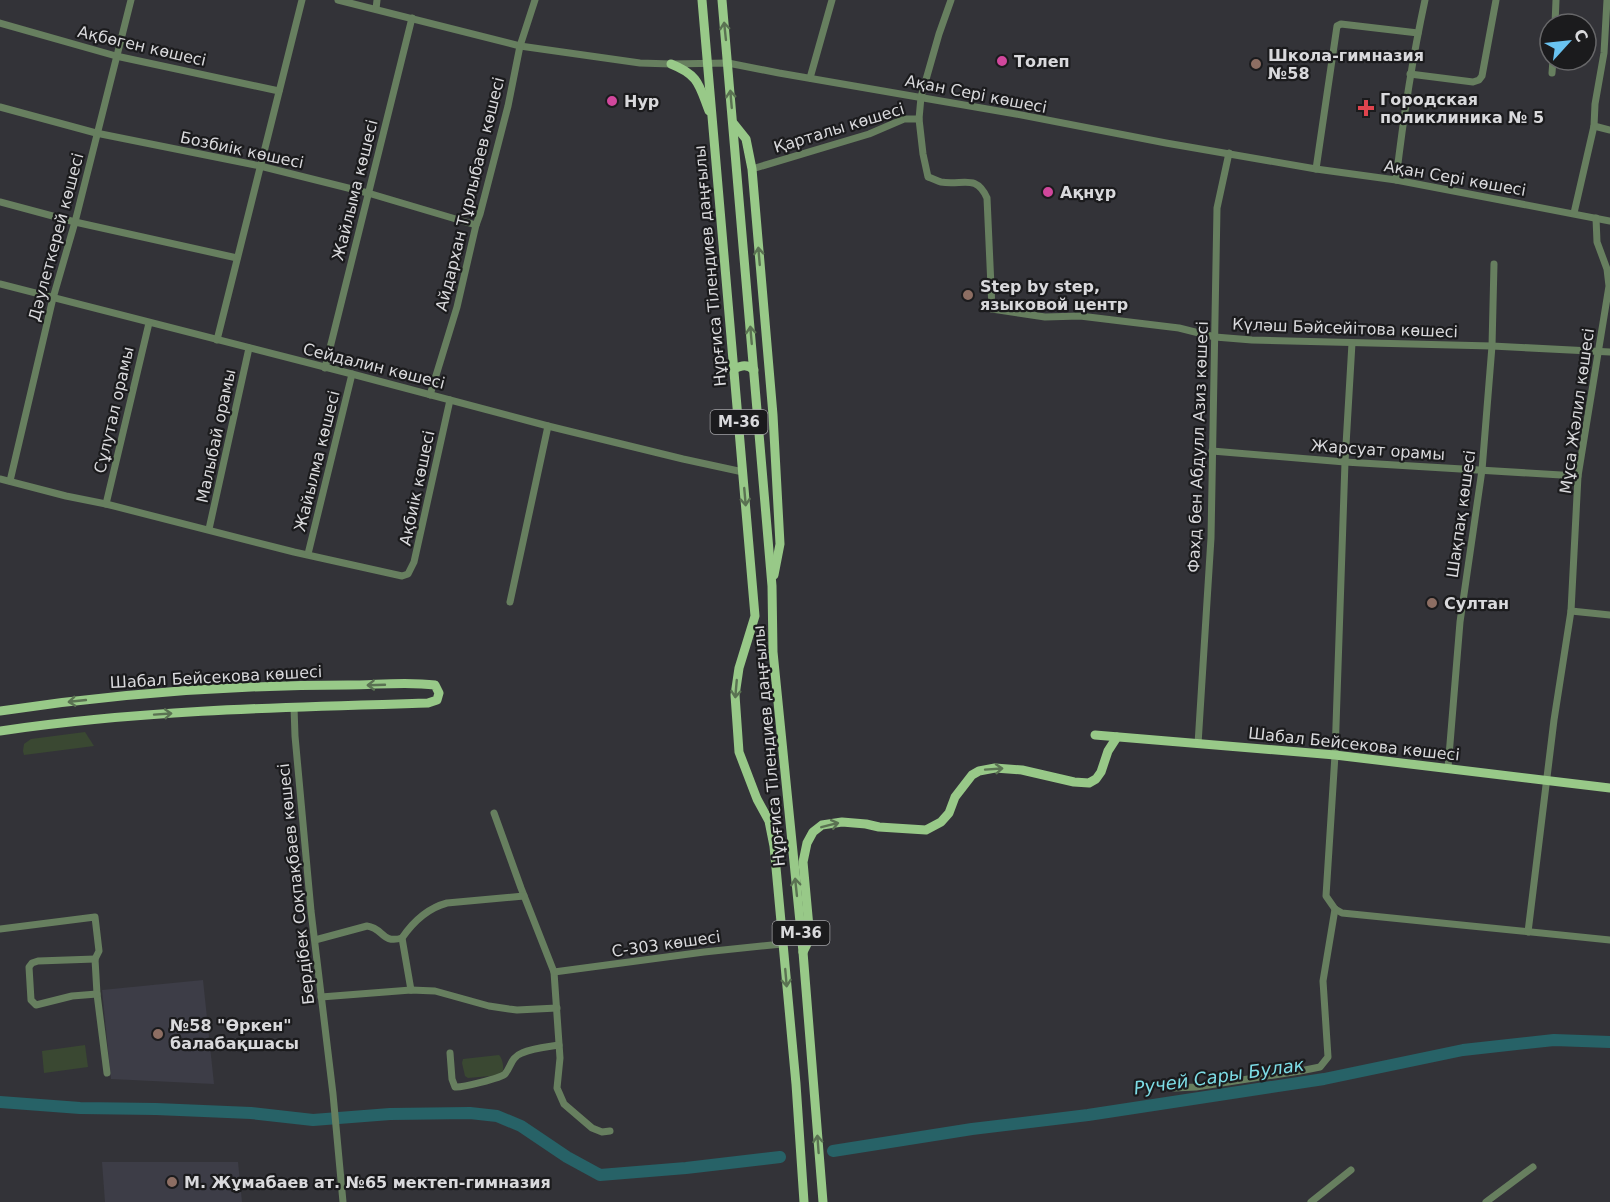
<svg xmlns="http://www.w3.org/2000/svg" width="1610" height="1202" viewBox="0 0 1610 1202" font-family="'DejaVu Sans',sans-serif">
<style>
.built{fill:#3d3d47}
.green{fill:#3a4832}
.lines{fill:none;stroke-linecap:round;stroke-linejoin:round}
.river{stroke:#276267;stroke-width:12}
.minor{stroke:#677f5f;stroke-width:7}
.major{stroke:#98c988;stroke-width:9}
.oneway{stroke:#5a7252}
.hotel-dot{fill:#d1479c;stroke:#1b1b1d;stroke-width:2}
.education-dot{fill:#8d6e63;stroke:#1b1b1d;stroke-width:2}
.health-dot{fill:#e0444e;stroke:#1b1b1d;stroke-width:2}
.labels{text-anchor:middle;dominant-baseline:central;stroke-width:4.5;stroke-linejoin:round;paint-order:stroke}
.shield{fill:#1b1b1d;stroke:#a0a0a3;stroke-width:1.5}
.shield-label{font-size:15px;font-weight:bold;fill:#d9d9dc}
.street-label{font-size:16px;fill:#d9d9dc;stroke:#1b1b1d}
.poi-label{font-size:16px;font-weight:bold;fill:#d9d9dc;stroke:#1b1b1d;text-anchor:start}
.water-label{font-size:18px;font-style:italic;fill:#7ddce5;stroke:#1b1b1d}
</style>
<rect width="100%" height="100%" fill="#333338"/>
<g class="built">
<polygon points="203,980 214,1084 111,1079 102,990"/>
<polygon points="102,1162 238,1162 242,1202 105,1202"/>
</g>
<g class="green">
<polygon points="85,732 94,746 24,755 23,751 24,744 31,739"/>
<polygon points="85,1045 88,1067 44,1073 42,1051"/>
<path d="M499,1055C503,1059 505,1071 501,1075L468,1078L465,1076L462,1063L463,1059Z"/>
</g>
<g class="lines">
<g class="river">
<polyline points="0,1102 80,1108 156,1109 251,1113 313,1120 390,1114 470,1113 497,1116 521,1126 567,1157 600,1175 686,1168 780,1157"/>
<polyline points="833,1151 972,1129 1088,1115 1324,1079 1463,1050 1554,1040 1610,1042"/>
</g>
<g class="minor">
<polyline points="338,0 520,46 640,63 671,64 728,63 779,73 1016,114 1166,143 1316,169 1396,180 1610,221"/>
<polyline points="376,9 377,0"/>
<polyline points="0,23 116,56 279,91"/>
<polyline points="1555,24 1556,0"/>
<polyline points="1552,73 1553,60"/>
<polyline points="1410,74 1473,82 1479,80 1482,76 1496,0"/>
<polyline points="810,78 832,0"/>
<polyline points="0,107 96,133 260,166 368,193 476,225"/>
<path d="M919,119L923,154L928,177C932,178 937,181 941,182C962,186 976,173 987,198L992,309L1045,317L1080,316L1179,328L1215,337L1252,340L1492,346L1610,352"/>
<polyline points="1594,126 1610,130"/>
<polyline points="752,169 869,134 904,119 919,119 921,97 939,34 951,0"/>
<polyline points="1316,169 1337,26 1341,24 1418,33"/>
<path d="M1396,180C1403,120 1412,60 1425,0"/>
<polyline points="0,202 75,222 237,258"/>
<polyline points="1574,213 1594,126 1595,104 1604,53 1607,0"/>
<polyline points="0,284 352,374 548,426 683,459 743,472"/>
<polyline points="217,340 302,0"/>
<polyline points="1352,343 1345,462 1335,755 1326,896 1335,909 1342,913 1610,940"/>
<polyline points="325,368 412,18"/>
<polyline points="430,395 457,307 476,225 480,214 508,106 520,46 535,0"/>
<polyline points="1212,451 1345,462 1578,476"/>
<polyline points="0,479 66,496 106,504 294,552 402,576 408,574 414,562 450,400"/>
<polyline points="10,481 53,298 75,222 131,0"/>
<polyline points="106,504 149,323"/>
<polyline points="209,529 249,348"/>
<polyline points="308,554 352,374"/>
<polyline points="510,602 548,426"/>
<polyline points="1571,611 1610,615"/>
<polyline points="294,707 295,736 311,911 333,1094 343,1202"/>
<polyline points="1198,744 1211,538 1217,208 1229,153"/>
<polyline points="1448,768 1460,622 1482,470 1492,346 1494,264"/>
<polyline points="494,813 521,888 554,972 560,1058 557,1088 564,1104 592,1128 602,1132 610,1131"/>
<polyline points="0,929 95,917 99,951 95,959 97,994 107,1073"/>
<polyline points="1528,932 1554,720 1571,611 1578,476 1609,286 1607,269 1597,242 1596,218"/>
<path d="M315,940L367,926C384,928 381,944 402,938"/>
<polyline points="95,959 38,961 32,963 29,967 31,1000 36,1005 72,996 97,994"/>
<polyline points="554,972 704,952 782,944"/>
<path d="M411,990L402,938C413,922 428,908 447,903L524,896"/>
<polyline points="321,997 411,990 435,991 489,1006 509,1009 517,1010 557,1008"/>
<path d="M450,1053L452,1079L455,1087C461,1088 501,1078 505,1074C511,1067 511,1057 522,1053C533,1048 547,1047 559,1045"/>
<polyline points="1174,1088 1196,1087 1300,1071 1320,1067 1328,1057 1323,981 1335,909"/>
<polyline points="1311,1202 1351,1170"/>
<polyline points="1486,1202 1533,1167"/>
</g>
<g class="major">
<polyline points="702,0 755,616 739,668 735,695 739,752 757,799 769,821 774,846 796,1084 804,1202"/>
<polyline points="722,0 772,586 773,652 803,952 823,1202"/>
<path d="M671,64C699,75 699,85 709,111"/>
<polyline points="734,124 746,139 752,169 773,415 780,544 774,575"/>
<path d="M734,369C742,365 747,364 754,370"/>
<path d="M0,711C115,694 231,685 348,685C376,685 406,681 435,685L439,693L437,700L428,703C285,707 141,710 0,731"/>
<polyline points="1095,735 1335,755 1610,788"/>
<polyline points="803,952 810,938 803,862 807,843 813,832 822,825 842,822 866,824 879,827 926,830 941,822 949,813 955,797 972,775 979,771 995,768 1022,770 1074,782 1089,783 1096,779 1101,772 1108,751 1117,737"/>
</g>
</g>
<defs><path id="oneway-shaft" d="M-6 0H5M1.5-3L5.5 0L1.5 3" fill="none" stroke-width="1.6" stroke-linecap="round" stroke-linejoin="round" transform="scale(1.5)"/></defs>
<g class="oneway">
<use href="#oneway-shaft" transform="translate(725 31) rotate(-96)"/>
<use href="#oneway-shaft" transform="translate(731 99) rotate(-95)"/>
<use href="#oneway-shaft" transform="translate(759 256) rotate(-95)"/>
<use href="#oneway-shaft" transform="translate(751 335) rotate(-95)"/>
<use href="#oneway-shaft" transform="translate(745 497) rotate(85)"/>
<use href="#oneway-shaft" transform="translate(376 685) rotate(178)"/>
<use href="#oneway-shaft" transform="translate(736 689) rotate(95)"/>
<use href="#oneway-shaft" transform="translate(77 701) rotate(174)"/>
<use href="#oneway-shaft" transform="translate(163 714) rotate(-4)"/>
<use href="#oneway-shaft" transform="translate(994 769) rotate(-4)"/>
<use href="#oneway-shaft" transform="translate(830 825) rotate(-14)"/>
<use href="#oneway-shaft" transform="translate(796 887) rotate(-96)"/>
<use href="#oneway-shaft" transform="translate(786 978) rotate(85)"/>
<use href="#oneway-shaft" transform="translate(818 1144) rotate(-94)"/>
</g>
<g class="hotel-dot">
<circle cx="1002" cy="61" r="6"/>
<circle cx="612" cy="101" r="6"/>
<circle cx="1048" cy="192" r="6"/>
</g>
<g class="education-dot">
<circle cx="1256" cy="64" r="6"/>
<circle cx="968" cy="295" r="6"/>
<circle cx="1432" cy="603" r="6"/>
<circle cx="158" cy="1034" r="6"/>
<circle cx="172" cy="1182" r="6"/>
</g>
<path class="health-dot" d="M1363 99h6v6h6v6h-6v6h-6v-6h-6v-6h6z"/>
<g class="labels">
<g class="shield">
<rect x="710.5" y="410" width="57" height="24" rx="4.5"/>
<rect x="772.5" y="921" width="57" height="24" rx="4.5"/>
</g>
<g class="shield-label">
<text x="739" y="422">M-36</text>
<text x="801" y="933">M-36</text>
</g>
<g class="street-label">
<text transform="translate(142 46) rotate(13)">Ақбөген көшесі</text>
<text transform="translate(976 94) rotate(11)">Ақан Сері көшесі</text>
<text transform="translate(839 128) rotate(-17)">Қарталы көшесі</text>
<text transform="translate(242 150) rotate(12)">Бозбиік көшесі</text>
<text transform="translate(1455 178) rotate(10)">Ақан Сері көшесі</text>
<text transform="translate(355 190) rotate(-76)">Жайлыма көшесі</text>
<text transform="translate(470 194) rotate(-76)">Айдархан Тұрлыбаев көшесі</text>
<text transform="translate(56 237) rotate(-75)">Дәулеткерей көшесі</text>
<text transform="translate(710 266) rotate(-95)">Нұрғиса Тілендиев даңғылы</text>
<text transform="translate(1345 328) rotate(2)">Күләш Бәйсейітова көшесі</text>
<text transform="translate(374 366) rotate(14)">Сейдалин көшесі</text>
<text transform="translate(114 410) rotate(-77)">Сұлутал орамы</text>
<text transform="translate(1577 411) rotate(-82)">Мұса Жәлил көшесі</text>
<text transform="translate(216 436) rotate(-78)">Малыбай орамы</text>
<text transform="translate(1198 447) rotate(-88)">Фахд бен Абдулл Азиз көшесі</text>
<text transform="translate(1378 450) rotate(4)">Жарсуат орамы</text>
<text transform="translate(317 461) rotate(-76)">Жайылма көшесі</text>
<text transform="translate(417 488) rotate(-78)">Ақбиік көшесі</text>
<text transform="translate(1461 514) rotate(-82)">Шақпақ көшесі</text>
<text transform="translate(216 677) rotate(-3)">Шабал Бейсекова көшесі</text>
<text transform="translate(1354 744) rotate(6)">Шабал Бейсекова көшесі</text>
<text transform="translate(769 746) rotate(-95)">Нұрғиса Тілендиев даңғылы</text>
<text transform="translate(296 884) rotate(-96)">Бердібек Соқпақбаев көшесі</text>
<text transform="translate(666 944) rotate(-8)">С-303 көшесі</text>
</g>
<g class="poi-label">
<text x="1268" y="55">Школа-гимназия<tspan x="1268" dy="18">№58</tspan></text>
<text x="1014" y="61">Толеп</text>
<text x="1380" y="99">Городская<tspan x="1380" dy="18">поликлиника № 5</tspan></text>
<text x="624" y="101">Нур</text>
<text x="1060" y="192">Ақнұр</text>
<text x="980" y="286">Step by step,<tspan x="980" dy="18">языковой центр</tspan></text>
<text x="1444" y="603">Султан</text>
<text x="170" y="1025">№58 "Өркен"<tspan x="170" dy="18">балабақшасы</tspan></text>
<text x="184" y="1182">М. Жұмабаев ат. №65 мектеп-гимназия</text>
</g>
<g class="water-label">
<text transform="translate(1219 1076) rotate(-8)">Ручей Сары Булак</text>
</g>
</g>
<g transform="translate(1568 42) rotate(63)"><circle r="28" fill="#1b1b1d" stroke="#676769" stroke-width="1.5"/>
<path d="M0-4.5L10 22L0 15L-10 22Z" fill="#69c3f1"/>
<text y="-9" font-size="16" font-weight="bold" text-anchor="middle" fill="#d9d9dc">С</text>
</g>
</svg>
